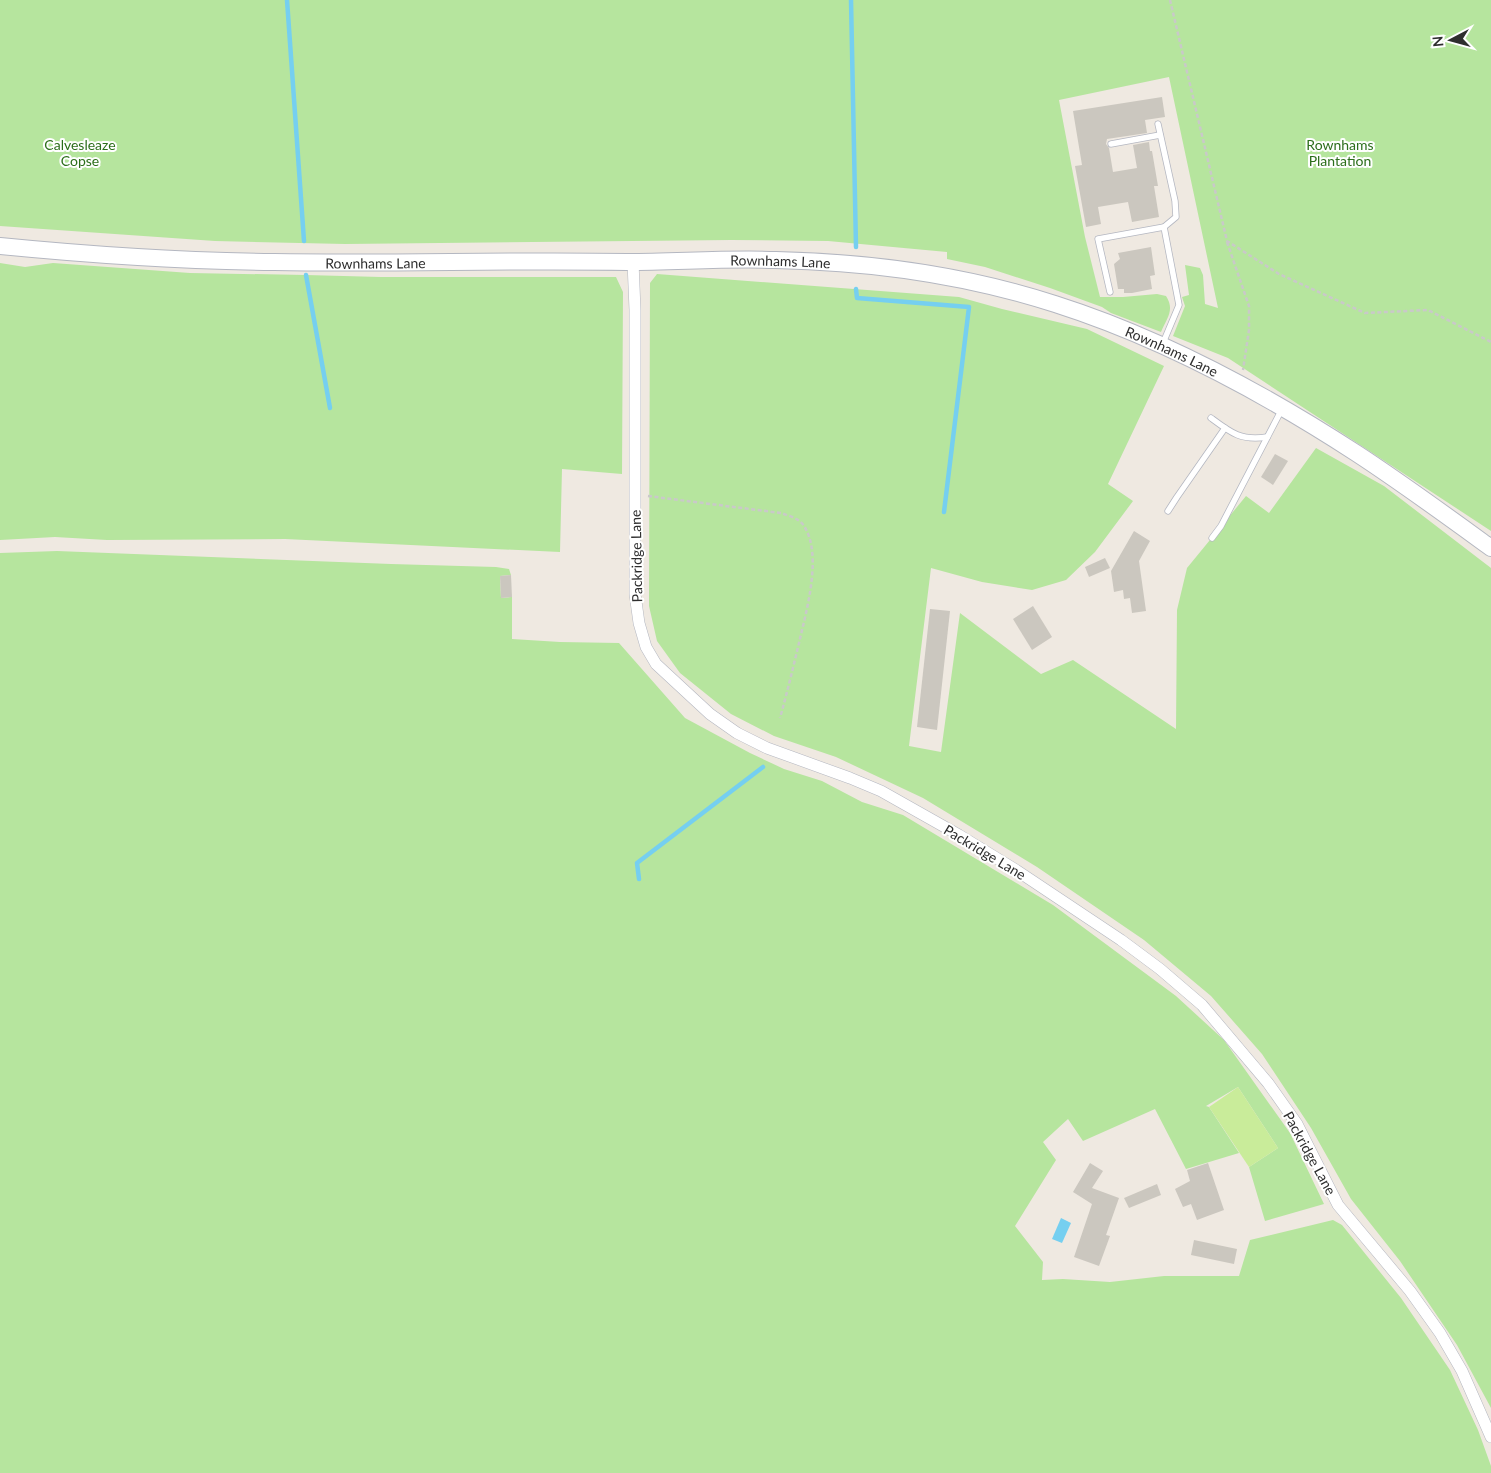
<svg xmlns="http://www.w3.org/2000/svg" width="1491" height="1473" viewBox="0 0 1491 1473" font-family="Lato,sans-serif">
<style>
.green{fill:#b6e59e}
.pitch{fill:#c9ec9a}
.water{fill:#75cff0}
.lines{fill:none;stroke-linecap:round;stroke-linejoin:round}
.stream{stroke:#75cff0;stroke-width:4.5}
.building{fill:#cbc7bf}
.lane-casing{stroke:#b4b7c1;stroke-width:7}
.street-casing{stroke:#b4b7c1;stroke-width:12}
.secondary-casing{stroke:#b4b7c1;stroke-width:18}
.path{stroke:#c9c9c9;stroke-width:2.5;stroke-dasharray:4 2.5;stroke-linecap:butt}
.lane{stroke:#fff;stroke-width:5.5}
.street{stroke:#fff;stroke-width:11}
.secondary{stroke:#fff;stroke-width:16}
.labels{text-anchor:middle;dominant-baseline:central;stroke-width:4;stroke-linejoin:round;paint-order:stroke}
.park-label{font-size:14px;fill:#2c6e1b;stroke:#fff}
.street-label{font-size:14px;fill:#2e2e2e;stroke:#fff}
</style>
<rect width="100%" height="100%" fill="#efe9e1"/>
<g class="green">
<path d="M0,0H1491V531L1228,358L1173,336L1185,306L1182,297L1189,295L1185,265L1200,268L1203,275L1205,304L1218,308L1169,77L1059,100L1085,237L1100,297H1123L1157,294L1166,296C1175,310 1167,318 1161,332L1111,313L1102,307L1050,288L985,267L947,259V252L828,241L731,240L345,244L215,241L0,226Z"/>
<polygon points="0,263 25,267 53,263 190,273 306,275 381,277 616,277 623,292 622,474 562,469 560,552 285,539 107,540 55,537 0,540"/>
<polygon points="657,274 959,297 1002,309 1087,329 1164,366 1108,484 1133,501 1095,552 1066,580 1032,590 982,582 931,568 909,746 941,752 960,613 1041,674 1073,660 1176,729 1177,610 1187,568 1246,496 1269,513 1316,448 1384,486 1491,568 1491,1408 1457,1345 1400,1261 1351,1199 1311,1128 1262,1054 1211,996 1144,940 1037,867 923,798 836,757 774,736 731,714 680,673 657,641 649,606 650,283"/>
<polygon points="57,551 391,564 496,567 509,569 511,575 500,576 501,598 512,597 512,639 560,642 619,643 685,718 750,753 784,769 822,781 862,802 903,815 1053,905 1176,996 1224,1040 1290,1133 1324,1204 1265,1221 1249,1167 1278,1148 1238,1087 1206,1106 1209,1107 1239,1153 1186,1169 1155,1109 1083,1141 1068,1119 1043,1142 1056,1160 1015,1226 1043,1262 1042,1280 1063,1279 1110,1282 1164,1276 1239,1276 1250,1240 1333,1220 1342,1225 1401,1298 1450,1370 1478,1430 1491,1466 1491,1473 0,1473 0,553"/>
</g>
<polygon class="pitch" points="1238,1087 1278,1148 1249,1167 1209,1107"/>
<polygon class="water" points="1061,1218 1071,1223 1062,1243 1052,1239"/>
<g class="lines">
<g class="stream">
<polyline points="287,0 304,241"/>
<polyline points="851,0 856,247"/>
<polyline points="306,275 330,408"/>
<polyline points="856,289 857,298 969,307 944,512"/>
<polyline points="639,879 637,863 763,767"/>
</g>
</g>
<g class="building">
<polygon points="1162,97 1165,117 1145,120 1147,133 1107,139 1106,144 1109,148 1113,172 1137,168 1133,145 1149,142 1150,151 1152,151 1158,186 1154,186 1159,217 1132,222 1128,202 1098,207 1101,224 1086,227 1075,166 1082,165 1073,111"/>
<polygon points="1151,247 1155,275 1150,276 1152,289 1132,293 1124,293 1124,289 1118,289 1114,264 1120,259 1118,253"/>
<polygon points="1275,454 1288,461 1273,485 1261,477"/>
<polygon points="1134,531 1150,541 1139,561 1146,611 1132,613 1130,598 1124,599 1123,590 1114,592 1111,571"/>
<polygon points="1105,558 1110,568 1089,577 1085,567"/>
<polygon points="511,575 512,597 501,598 500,576"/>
<polygon points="1033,606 1052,637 1032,650 1013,619"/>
<polygon points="930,609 950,611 937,730 917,727"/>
<polygon points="1090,1163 1103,1171 1092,1188 1119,1198 1106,1235 1110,1236 1099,1266 1074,1257 1092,1204 1073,1192"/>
<polygon points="1208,1163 1224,1210 1197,1220 1191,1204 1183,1207 1175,1189 1190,1181 1187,1170"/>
<polygon points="1157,1184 1161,1195 1129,1208 1124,1198"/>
<polygon points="1194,1240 1237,1249 1234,1264 1191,1255"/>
</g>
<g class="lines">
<defs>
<g id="lane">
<polyline points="1158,124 1175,201 1176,217 1164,227 1179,305 1163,343"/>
<polyline points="1111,144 1160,135"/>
<polyline points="1110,292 1098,239 1164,227"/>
<path d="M1211,418C1231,433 1241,441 1267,437"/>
<polyline points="1168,511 1177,497 1225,428"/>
<polyline points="1212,538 1221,526 1282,409"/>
</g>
<polyline id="street" points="633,262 635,310 635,594 639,623 646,647 656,664 710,714 737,733 767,748 850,778 881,791 959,835 1016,870 1121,940 1160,969 1202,1005 1268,1083 1297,1124 1338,1205 1410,1291 1440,1333 1462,1371 1491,1437"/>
<g id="secondary">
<path id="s1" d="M0,246C91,255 183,261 274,262C392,264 510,260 627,262C677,262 727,258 776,260C870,262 965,275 1055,304C1162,338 1262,392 1356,453C1402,483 1447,516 1491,548"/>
</g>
</defs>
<use href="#lane" class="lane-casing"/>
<use href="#street" class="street-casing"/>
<use href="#secondary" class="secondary-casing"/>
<g class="path">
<polyline points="1170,0 1227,241 1279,274 1365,313 1428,310 1491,342"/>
<polyline points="1227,242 1249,306 1249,330 1243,370"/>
<path d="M648,496L781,513C789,516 799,518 804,526C823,555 806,612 799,643C793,668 787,693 780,718"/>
</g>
<use href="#lane" class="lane"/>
<use href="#street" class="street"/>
<use href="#secondary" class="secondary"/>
</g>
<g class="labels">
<g class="park-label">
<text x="80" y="144">Calvesleaze<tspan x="80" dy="16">Copse</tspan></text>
<text x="1340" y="144">Rownhams<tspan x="1340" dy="16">Plantation</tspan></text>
</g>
<g class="street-label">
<text stroke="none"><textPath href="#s1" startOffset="376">Rownhams Lane</textPath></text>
<text stroke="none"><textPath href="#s1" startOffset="781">Rownhams Lane</textPath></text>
<text stroke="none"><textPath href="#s1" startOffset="1186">Rownhams Lane</textPath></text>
<text transform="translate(636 556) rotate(-91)">Packridge Lane</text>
<text transform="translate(985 852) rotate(31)">Packridge Lane</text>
<text transform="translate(1310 1153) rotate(61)">Packridge Lane</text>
</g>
</g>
<g transform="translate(1451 40) rotate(264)" stroke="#ffffff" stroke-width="4" paint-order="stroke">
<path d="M0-4L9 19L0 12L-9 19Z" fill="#2e2e2e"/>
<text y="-8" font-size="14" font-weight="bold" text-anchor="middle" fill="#2e2e2e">N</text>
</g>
</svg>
